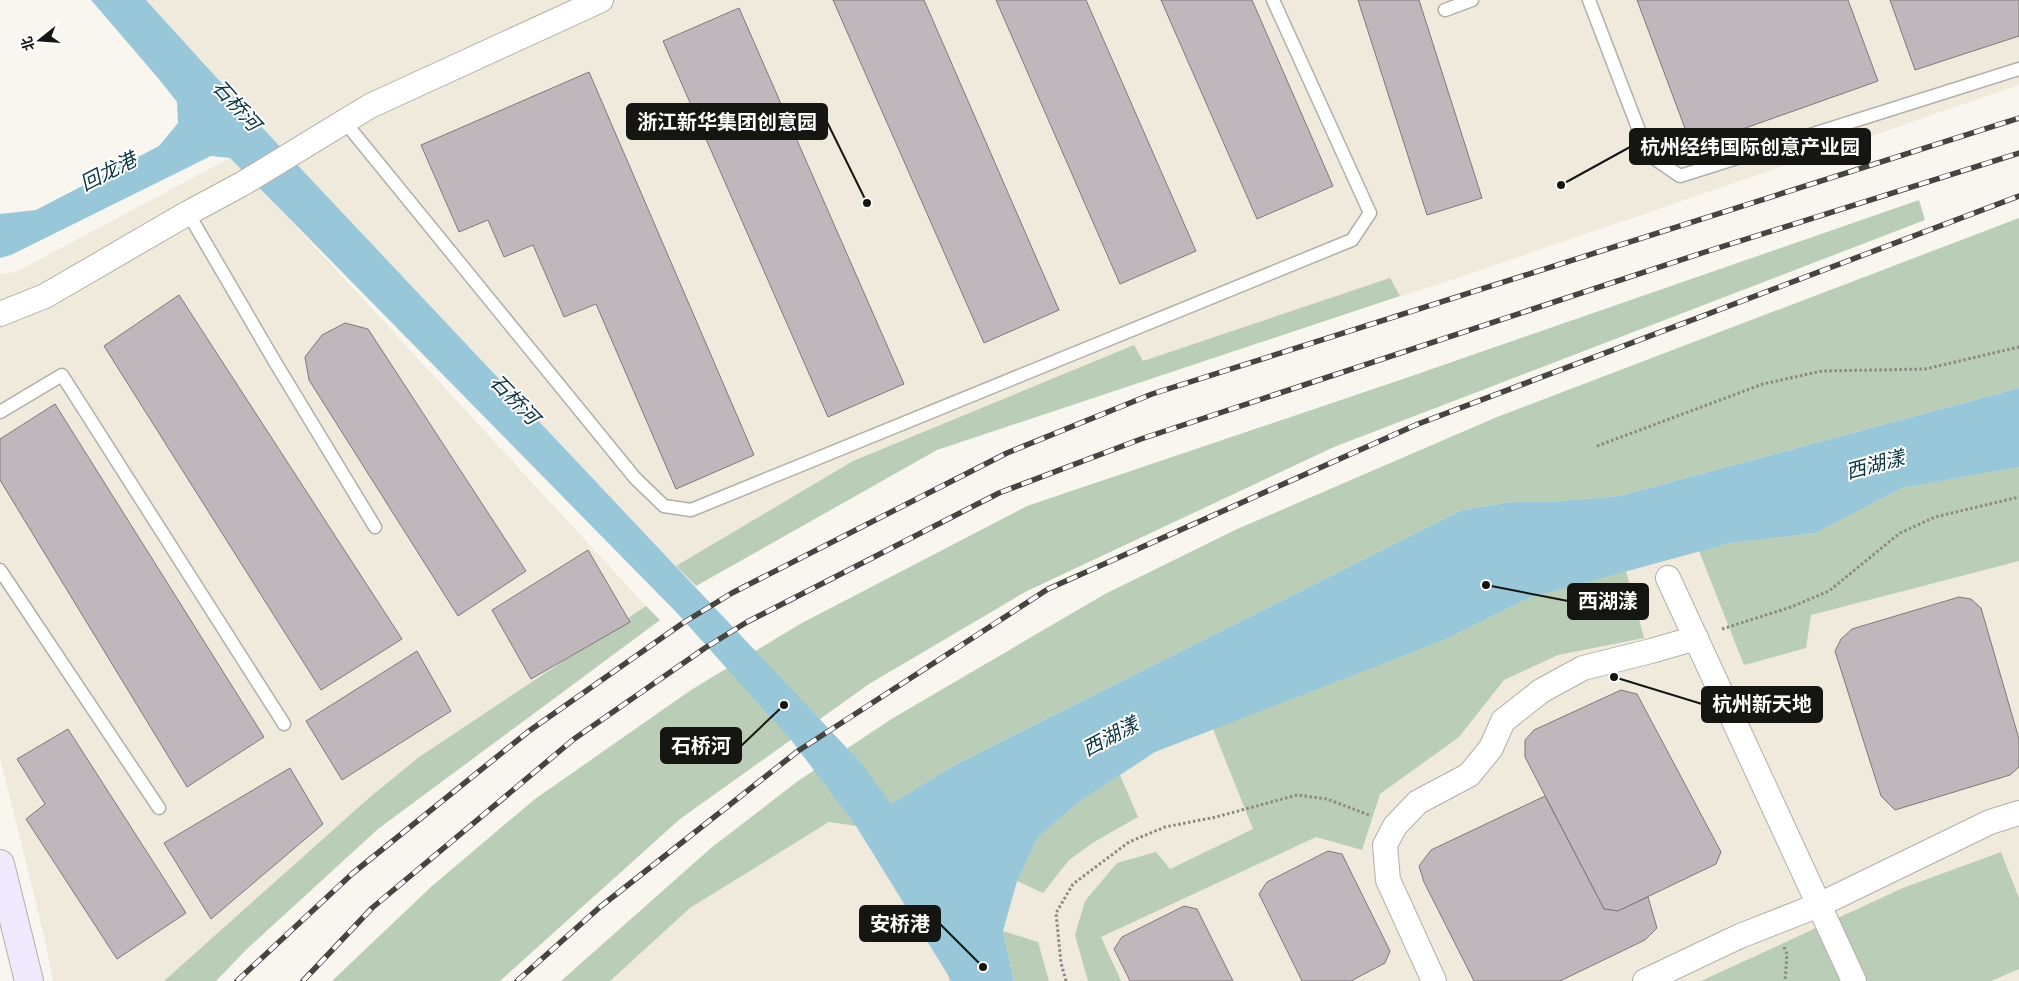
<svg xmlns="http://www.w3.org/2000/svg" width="2019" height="981" viewBox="0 0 2019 981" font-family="'Titillium Web','Noto Sans SC',sans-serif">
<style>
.built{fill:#efeadc}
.green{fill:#bacdb6}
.water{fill:#98c7da}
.building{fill:#bfb7bb;stroke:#7f787b}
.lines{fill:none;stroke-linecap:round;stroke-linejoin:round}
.lane-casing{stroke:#b1afa9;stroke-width:15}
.street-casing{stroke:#b1afa9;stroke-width:26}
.secondary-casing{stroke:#b1afa9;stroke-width:30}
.path{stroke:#8b8984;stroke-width:3;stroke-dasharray:2.5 2.5;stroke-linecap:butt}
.lane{stroke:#fff;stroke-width:12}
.street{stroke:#fff;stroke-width:24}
.secondary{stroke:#f0e8fc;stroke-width:28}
.rail-casing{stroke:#454440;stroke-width:5.5}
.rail{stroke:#fff;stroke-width:4;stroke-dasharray:11;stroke-linecap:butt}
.labels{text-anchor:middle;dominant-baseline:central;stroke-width:4;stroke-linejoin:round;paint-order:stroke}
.water-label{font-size:20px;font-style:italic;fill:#093442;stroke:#fff}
.leader{fill:none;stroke:#151512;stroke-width:2}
.callout-dot{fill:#151512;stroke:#fff;stroke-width:2}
.callout{fill:#151512;stroke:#151512;stroke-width:2}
.callout-label{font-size:20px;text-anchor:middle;font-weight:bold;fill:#fff}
</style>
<rect width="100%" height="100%" fill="#f9f6ef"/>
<g class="built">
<polygon points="146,0 2019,0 2019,85 1437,285 853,461 676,566 256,121"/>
<polygon points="230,158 265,193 646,606 419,757 370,797 164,981 53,981 44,936 0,759 0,274 16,272"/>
<polygon points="2019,421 2019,981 610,981 690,908 829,822 856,826"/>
</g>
<g class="green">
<polygon points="1919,200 1925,220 1334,447 1025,592 869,684 680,819 500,981 332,981 432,886 535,799 691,690 800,624 1027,506 1403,379"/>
<polygon points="2019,218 2019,388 1619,496 1549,502 1512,502 1462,510 953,766 856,826 829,822 690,908 610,981 561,981 711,848 798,781 893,718 1105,594 1235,530 1497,417"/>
<polygon points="1390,278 1400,296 937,450 696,586 676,566 853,461 1134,345 1143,361"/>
<polygon points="2019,467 2019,561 1811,615 1806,648 1744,665 1699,551 1730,543 1816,533 1902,488"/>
<polygon points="1626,571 1644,638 1558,655 1504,680 1459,737 1380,794 1362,850 1316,837 1101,937 1121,981 1088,981 1075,935 1085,901 1117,863 1156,852 1170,869 1253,829 1213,729 1444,640 1529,598"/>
<polygon points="646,606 660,620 378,829 247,949 216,981 164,981 370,797 419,757"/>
<polygon points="1120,775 1138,817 1094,842 1069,860 1043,893 1017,881 1038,837 1079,802"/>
<polygon points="2001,852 2019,898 2019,969 1991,981 1701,981 1903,888"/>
<polygon points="1003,931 1038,942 1049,981 1014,981"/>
</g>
<polygon class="water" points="91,0 146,0 256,121 862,764 891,804 953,766 1462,510 1512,502 1549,502 1619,496 2019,388 2019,467 1902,488 1816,533 1730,543 1529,598 1444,640 1155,752 1079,802 1038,837 1017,881 1003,931 1014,981 950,981 948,975 856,826 791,740 677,613 230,158 211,156 11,255 0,258 0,214 36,210 159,146 178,123 177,102 158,78"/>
<g class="building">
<polygon points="833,0 924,0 1059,310 984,343"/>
<polygon points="996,0 1086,0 1196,251 1120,284"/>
<polygon points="1161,0 1252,0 1333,186 1257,219"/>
<polygon points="1358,0 1419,0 1482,198 1427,215"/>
<polygon points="1637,0 1848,0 1878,81 1692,147"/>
<polygon points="1890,0 2019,0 2019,36 1915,70"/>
<polygon points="739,8 904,384 828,417 663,41"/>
<polygon points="589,72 754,455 676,489 596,304 564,317 533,245 504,257 488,220 459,232 421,145"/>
<polygon points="179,295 402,639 321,690 104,346"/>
<polygon points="345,323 368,329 526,571 458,616 309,380 305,357 322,335"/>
<polygon points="55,404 264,737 187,787 0,480 0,439"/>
<polygon points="588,550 630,622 531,679 492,610"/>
<polygon points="1959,597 1971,599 1981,608 2019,739 2019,767 2010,775 1895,810 1881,796 1835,651 1841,639 1852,629"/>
<polygon points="417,651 451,711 342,780 306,721"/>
<polygon points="1621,690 1637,694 1721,852 1716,864 1618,911 1604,909 1525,757 1525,740 1534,730"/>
<polygon points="68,729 186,913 117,959 26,819 45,804 17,759"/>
<polygon points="290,768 323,824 211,919 164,843"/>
<polygon points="1545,796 1604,909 1618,911 1648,897 1657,928 1645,940 1560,981 1474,981 1424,882 1419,866 1431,850"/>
<polygon points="1328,851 1342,854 1390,951 1385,963 1351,981 1302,981 1259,894 1267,882"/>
<polygon points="1184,906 1197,909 1233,981 1130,981 1114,949 1122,937"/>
</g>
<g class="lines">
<defs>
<g id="lane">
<polyline points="1589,0 1648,154 1680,176 2019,69"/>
<polyline points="1445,10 1472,0"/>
<polyline points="344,121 635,478 664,506 691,510 1352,240 1370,213 1273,0"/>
<polyline points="188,213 275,362 375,527"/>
<polyline points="0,412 62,375 284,724"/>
<polyline points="0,570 159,808"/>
</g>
<g id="street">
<polyline points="0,314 45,296 188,213 242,184 370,106 601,0"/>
<polyline points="1668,578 1854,981"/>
<polyline points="1434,981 1388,880 1385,845 1395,826 1418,802 1469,775 1491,748 1503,721 1541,691 1583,668 1651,651 1696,638"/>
<polyline points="1645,981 1740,936 1819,905 1990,822 2019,813"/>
</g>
<polyline id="secondary" points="0,864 29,981"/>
</defs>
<use href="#lane" class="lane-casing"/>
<use href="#street" class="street-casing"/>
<use href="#secondary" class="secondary-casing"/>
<g class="path">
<polyline points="1597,446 1763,384 1822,371 1925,369 2019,347"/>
<polyline points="1722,629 1791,607 1829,591 1900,533 1935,517 2019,497"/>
<polyline points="1784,947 1787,954 1785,981"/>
<polyline points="1066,981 1061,963 1056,913 1073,884 1129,842 1165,827 1216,817 1297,795 1327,799 1369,815"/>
</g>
<use href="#lane" class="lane"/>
<use href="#street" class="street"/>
<use href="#secondary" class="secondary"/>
<defs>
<g id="rail">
<polyline points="237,981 353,873 529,731 683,623 732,593 1007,453 1152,394 2019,118"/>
<polyline points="303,981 372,908 574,739 705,648 747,622 999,493 1141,439 1702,253 2019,153"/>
<polyline points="517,981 600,907 798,751 1048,589 1418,424 2019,196"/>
</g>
</defs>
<use href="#rail" class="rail-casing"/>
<use href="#rail" class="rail"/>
</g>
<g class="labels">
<g class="water-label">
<text transform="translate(237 105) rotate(48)">石桥河</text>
<text transform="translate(108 171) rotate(-27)">回龙港</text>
<text transform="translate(515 399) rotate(46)">石桥河</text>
<text transform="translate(1875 464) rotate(-15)">西湖漾</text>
<text transform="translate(1110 736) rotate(-28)">西湖漾</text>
</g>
</g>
<path class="leader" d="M867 203L827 122M1561 185L1630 147M1486 585L1568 601M1614 677L1702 704M784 705L741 746M983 967L940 924"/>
<g class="callout-dot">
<circle cx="867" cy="203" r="5"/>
<circle cx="1561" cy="185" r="5"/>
<circle cx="1486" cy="585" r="5"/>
<circle cx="1614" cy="677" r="5"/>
<circle cx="784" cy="705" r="5"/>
<circle cx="983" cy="967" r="5"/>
</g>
<g class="callout">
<rect x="627" y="104" width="200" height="35" rx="5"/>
<rect x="1630" y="129" width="240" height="35" rx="5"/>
<rect x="1568" y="584" width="80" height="35" rx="5"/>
<rect x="1702" y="687" width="120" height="35" rx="5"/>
<rect x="661" y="728" width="80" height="35" rx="5"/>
<rect x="860" y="906" width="80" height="35" rx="5"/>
</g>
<g class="callout-label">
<text x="727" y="129">浙江新华集团创意园</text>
<text x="1750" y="154">杭州经纬国际创意产业园</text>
<text x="1608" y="608">西湖漾</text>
<text x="1762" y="711">杭州新天地</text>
<text x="701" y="753">石桥河</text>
<text x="900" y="931">安桥港</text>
</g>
<g transform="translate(40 40) rotate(253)" stroke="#ffffff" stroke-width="4" paint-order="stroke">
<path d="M0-4L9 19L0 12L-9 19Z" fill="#151512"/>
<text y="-8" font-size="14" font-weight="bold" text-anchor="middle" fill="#151512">北</text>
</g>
</svg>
